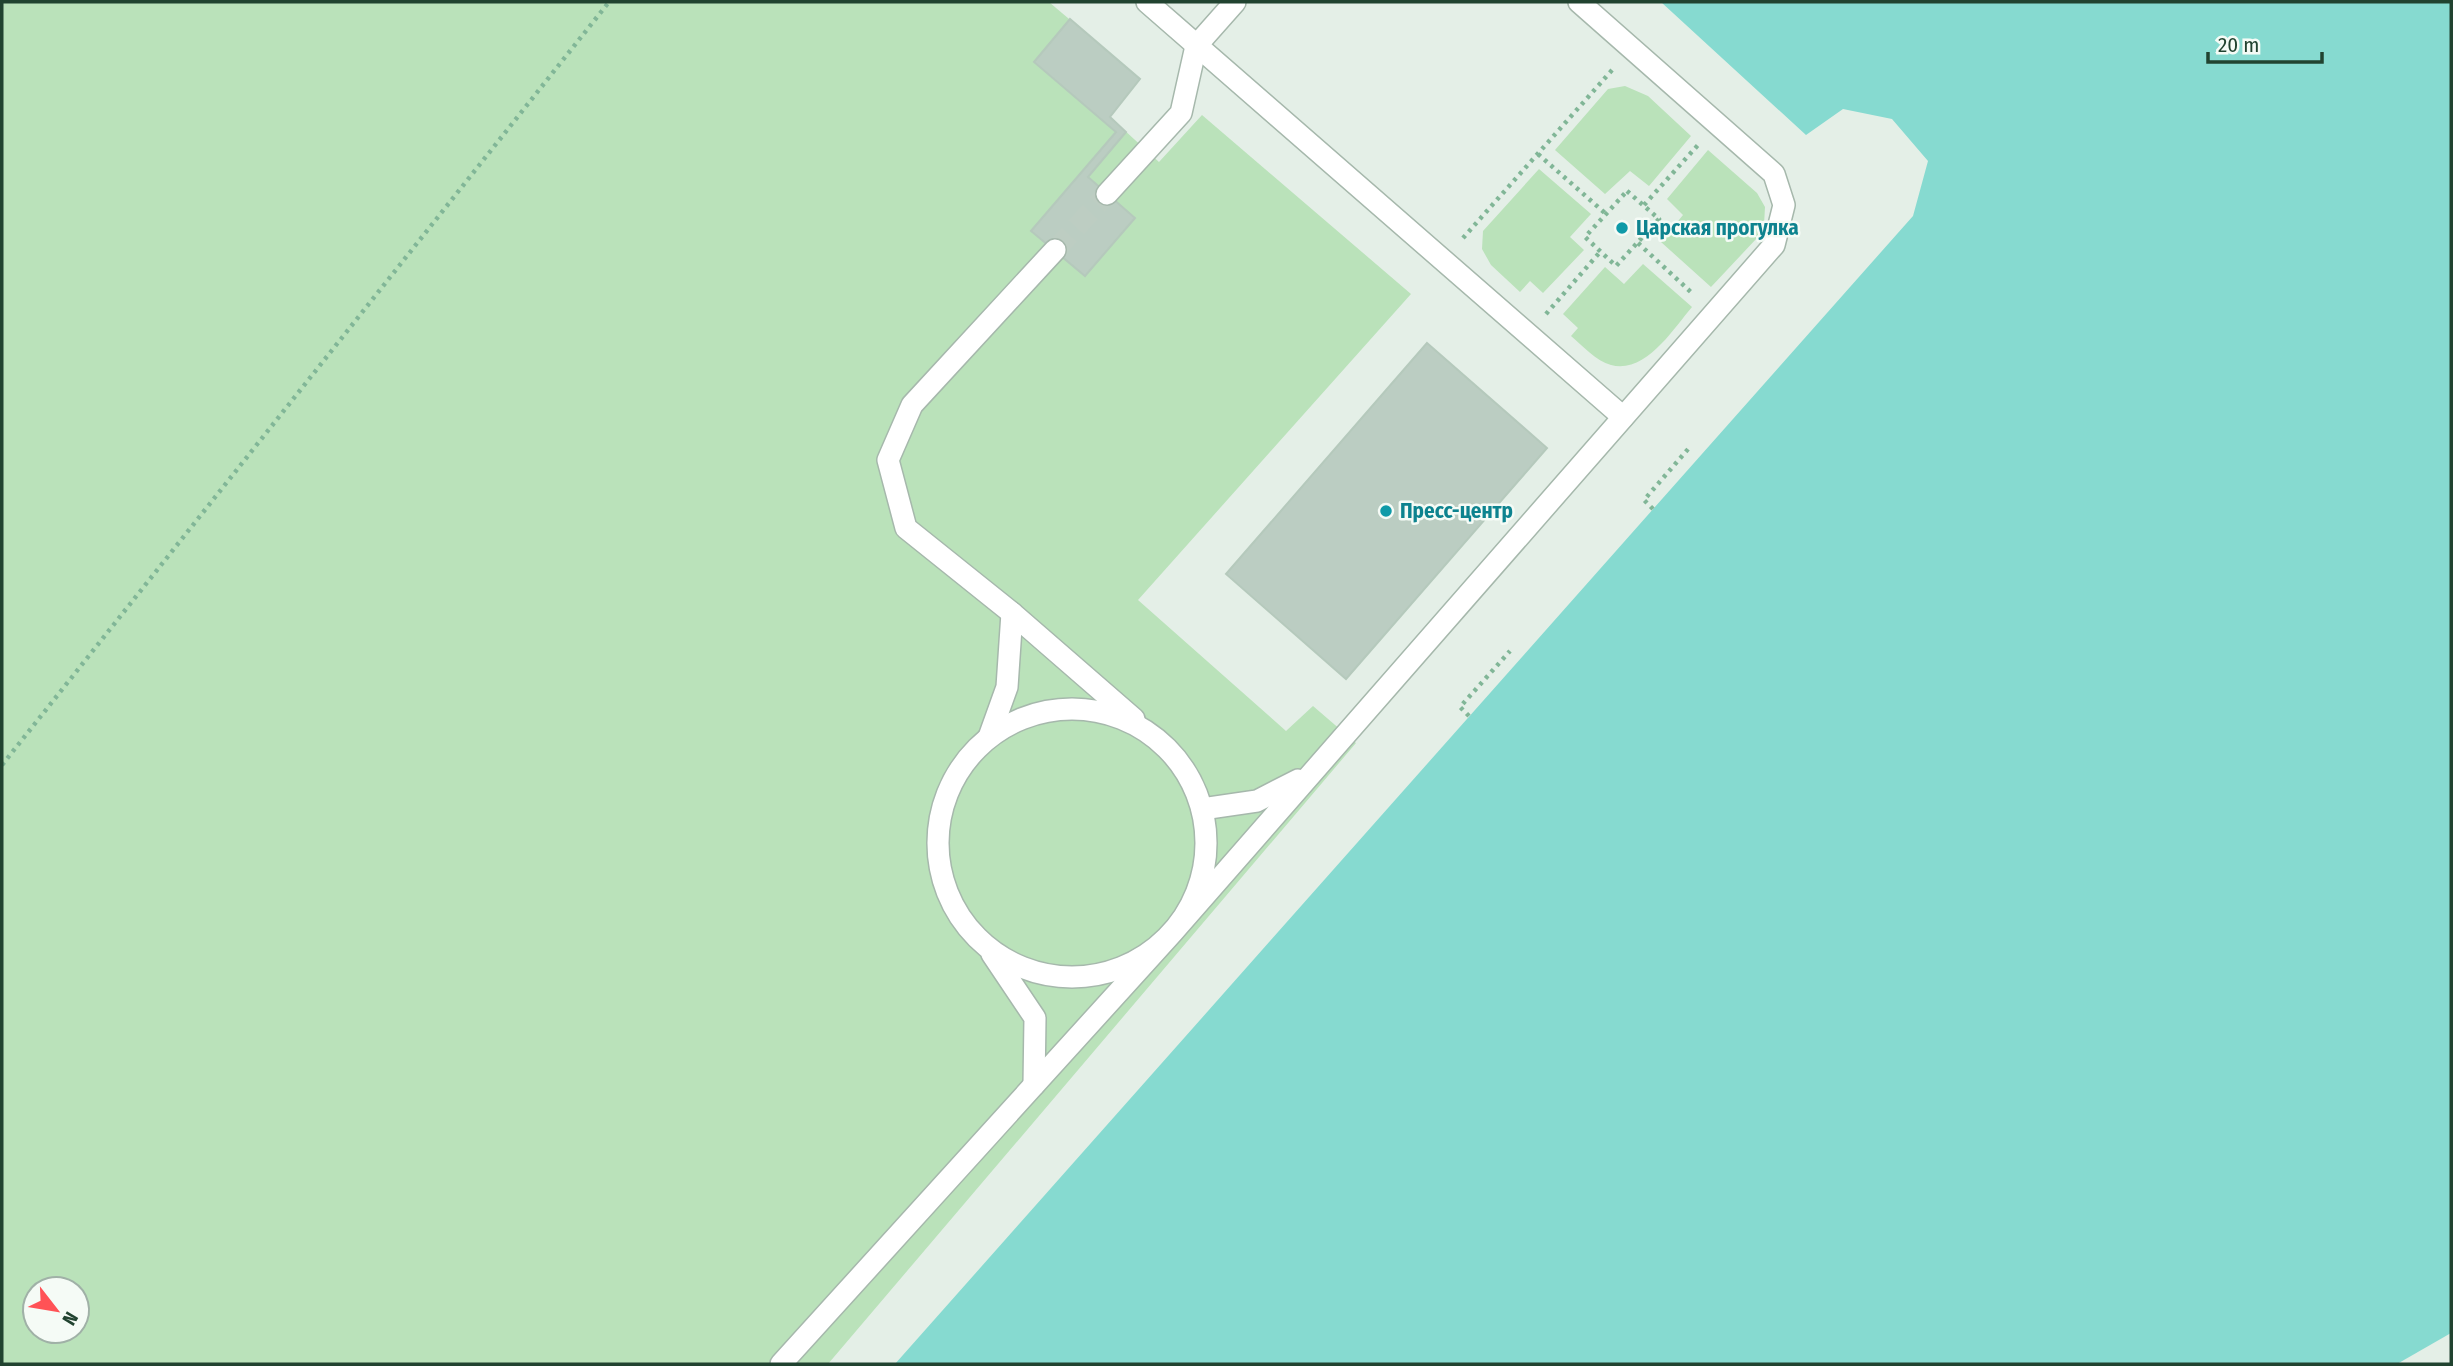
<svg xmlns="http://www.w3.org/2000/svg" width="2453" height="1366" viewBox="0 0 2453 1366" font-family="'Fira Sans Condensed',sans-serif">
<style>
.green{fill:#bae2ba;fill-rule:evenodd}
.water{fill:#86dad0}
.pier{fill:#e4efe7}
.building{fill:#bbcdc2;stroke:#b5c9bc;stroke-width:2}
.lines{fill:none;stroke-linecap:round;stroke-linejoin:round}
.minor-tunnel{stroke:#bdcdc2;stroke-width:21;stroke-dasharray:21 10;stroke-linecap:butt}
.minor-casing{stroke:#a6b8ac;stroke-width:24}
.path{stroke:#81b697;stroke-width:4.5;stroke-dasharray:3.5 5;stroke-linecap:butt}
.minor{stroke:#fff;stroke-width:21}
.culture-dot{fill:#0f9aa8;stroke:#f5fbf6;stroke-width:2.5}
.labels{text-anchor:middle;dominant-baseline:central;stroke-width:5;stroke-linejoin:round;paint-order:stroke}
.culture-label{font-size:21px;font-weight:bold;fill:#0d838f;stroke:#f5fbf6;text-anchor:start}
</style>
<rect width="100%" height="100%" fill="#e4efe7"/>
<g class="green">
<path d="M2,2H1049L1140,79L1110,117L1159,162L1202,115L1411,294L1138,600L1286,731L1313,706L1356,743L828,1364H2ZM35,1289H77V1331H35Z"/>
<polygon points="1625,86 1648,96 1691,136 1649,186 1630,171 1605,194 1555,150 1608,89"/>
<polygon points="1708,150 1757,193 1765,207 1764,225 1757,238 1711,287 1661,242 1683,215 1667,199"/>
<polygon points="1539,169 1591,214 1570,237 1584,250 1543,293 1530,281 1520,292 1491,265 1482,249 1483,231"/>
<path d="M1643,264L1692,307C1673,329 1646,374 1611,365C1596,361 1583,346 1571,336L1578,328L1563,314L1605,267L1624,284Z"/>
</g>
<polygon class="water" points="1661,2 2451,2 2451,1364 895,1364 1913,216 1928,161 1892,119 1843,109 1806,135"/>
<polygon class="pier" points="2451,1333 2451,1364 2397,1364"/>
<g class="building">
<polygon points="1070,19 1140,79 1110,117 1126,132 1088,177 1135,218 1085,276 1031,231 1116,132 1034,62"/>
<polygon points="1427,343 1547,448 1346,679 1226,574"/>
</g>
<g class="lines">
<polyline class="minor-tunnel" points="1055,250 1107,194"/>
<defs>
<g id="minor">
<polyline points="1147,2 1623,417"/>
<polyline points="1107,194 1181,113 1196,46 1235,2"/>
<polyline points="1055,250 912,405 888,460 906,528 1012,613 1134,719"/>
<circle cx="1072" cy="843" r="134"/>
<polyline points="989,737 1007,687 1012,613"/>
<polyline points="1202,809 1257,801 1298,780"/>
<polyline points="992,954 1035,1018 1034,1085"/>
<polyline points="781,1364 1172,933 1774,245 1784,205 1774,174 1579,2"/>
</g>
</defs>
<use href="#minor" class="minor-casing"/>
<g class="path">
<polyline points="1538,154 1606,214"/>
<polygon points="1627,191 1659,219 1616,266 1585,237"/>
<polyline points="1644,205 1698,145"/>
<polyline points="1463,238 1613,69"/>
<polyline points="1638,243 1693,294"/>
<polyline points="1546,314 1600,252"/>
<polyline points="1653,509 1644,500 1689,448"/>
<polyline points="1469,716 1460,707 1510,651"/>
<polyline points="2,765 609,2"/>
</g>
<use href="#minor" class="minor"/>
</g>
<g class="culture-dot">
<circle cx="1622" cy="228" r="7"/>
<circle cx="1386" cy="511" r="7"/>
</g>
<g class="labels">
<g class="culture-label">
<text x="1636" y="228">Царская прогулка</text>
<text x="1400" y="511">Пресс-центр</text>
</g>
</g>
<rect width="2453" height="1366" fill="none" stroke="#214330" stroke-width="7"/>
<g transform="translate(56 1310) rotate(121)"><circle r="33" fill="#f5fbf6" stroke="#a0b1a7" stroke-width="2"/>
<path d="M0-5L12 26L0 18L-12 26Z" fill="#ff5256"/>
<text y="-10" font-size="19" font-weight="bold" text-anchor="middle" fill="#214330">N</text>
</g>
<path d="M2208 52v10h114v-10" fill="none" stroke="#214330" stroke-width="3.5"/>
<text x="2218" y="52" font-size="21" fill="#214330" stroke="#f5fbf6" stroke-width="5" paint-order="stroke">20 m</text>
</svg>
